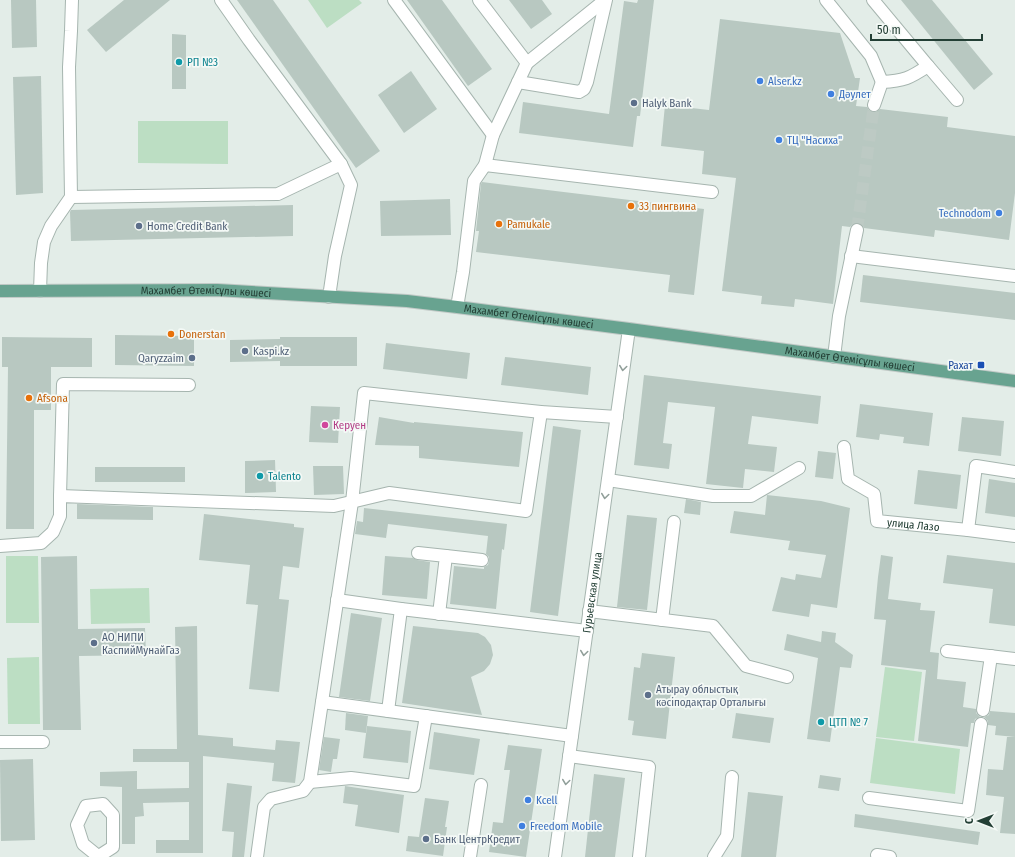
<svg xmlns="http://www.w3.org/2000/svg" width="1015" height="857" viewBox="0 0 1015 857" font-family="'Fira Sans Condensed',sans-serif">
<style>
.green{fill:#bcdec3}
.building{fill:#b8c8c1}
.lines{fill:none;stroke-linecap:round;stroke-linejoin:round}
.minor-tunnel{stroke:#bdcac4;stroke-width:12;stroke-dasharray:12 6;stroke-linecap:butt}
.minor-casing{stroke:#a6b5af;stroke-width:14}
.major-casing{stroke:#c1c9c6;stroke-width:14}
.minor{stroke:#fff;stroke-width:12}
.major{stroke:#68a390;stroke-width:12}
.oneway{stroke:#919f9a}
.culture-dot{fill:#0f9aa8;stroke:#f4f9f6;stroke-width:1.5}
.shop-dot{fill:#3f7fe0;stroke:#f4f9f6;stroke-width:1.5}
.service-dot{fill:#5c6f8a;stroke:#f4f9f6;stroke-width:1.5}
.food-dot{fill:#e8710a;stroke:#f4f9f6;stroke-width:1.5}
.transit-dot{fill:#1a4fb4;stroke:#f4f9f6;stroke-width:1.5}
.hotel-dot{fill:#d1479c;stroke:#f4f9f6;stroke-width:1.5}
.labels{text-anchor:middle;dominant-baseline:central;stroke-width:3.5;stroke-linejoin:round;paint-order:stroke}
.culture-label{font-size:11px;fill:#0d838f;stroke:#f4f9f6;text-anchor:start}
.shop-label{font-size:11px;fill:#366cbe;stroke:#f4f9f6;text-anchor:start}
.service-label{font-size:11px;fill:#4e5e75;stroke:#f4f9f6;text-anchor:start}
.food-label{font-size:11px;fill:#c56008;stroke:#f4f9f6;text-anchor:start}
.street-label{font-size:11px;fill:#233f35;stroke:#f4f9f6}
.transit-label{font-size:11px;fill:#164399;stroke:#f4f9f6;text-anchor:end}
.hotel-label{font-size:11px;fill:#b23c85;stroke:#f4f9f6;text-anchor:start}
</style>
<rect width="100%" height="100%" fill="#e3ede8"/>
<g class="green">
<polygon points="308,0 359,0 362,3 327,28"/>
<polygon points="138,121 228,121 228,164 138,163"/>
<polygon points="6,556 38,556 39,623 6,623"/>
<polygon points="149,588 150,623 91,624 90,589"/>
<polygon points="39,657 40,724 8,724 7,658"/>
<polygon points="885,667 922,672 914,741 876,737"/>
<polygon points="876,738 960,749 955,794 870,783"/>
</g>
<g class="building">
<polygon points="11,0 36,0 37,47 12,48"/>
<polygon points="124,0 170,0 106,52 87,30"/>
<polygon points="237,0 273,0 380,151 356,168"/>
<polygon points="407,0 442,0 492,69 468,86"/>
<polygon points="509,0 542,0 552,14 531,29"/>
<polygon points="638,0 654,0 640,116 637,116 633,147 519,133 523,102 609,114 624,1 637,3"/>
<polygon points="901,0 932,0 993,74 974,90"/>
<polygon points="720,19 840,33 855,78 860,78 856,106 867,107 869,110 872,112 876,112 880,109 948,117 947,127 1015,136 1015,193 1009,240 935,230 934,237 864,228 862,224 858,223 855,223 852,225 850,227 842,226 833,304 795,299 794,307 761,304 762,296 722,291 736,178 702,174 704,151 661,146 665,105 709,110"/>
<polygon points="172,34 186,35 186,89 172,89"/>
<polygon points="411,71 437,109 404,133 378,95"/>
<polygon points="41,76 43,193 16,195 13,77"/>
<polygon points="482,182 704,209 694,295 668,292 670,275 476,252 479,231 476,231 481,184"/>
<polygon points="450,199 451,235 381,236 380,201"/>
<polygon points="293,205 293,236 71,241 70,212 71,210"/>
<polygon points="863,275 1015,293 1015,320 860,302"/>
<polygon points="115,335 194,336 194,366 115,365"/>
<polygon points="2,337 92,338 92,367 51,367 51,410 34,410 34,529 6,529 8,367 2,367"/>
<polygon points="280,337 357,337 357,366 280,366 280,361 230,362 230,340 280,339"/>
<polygon points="386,343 470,353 467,379 383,369"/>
<polygon points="505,357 591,367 588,395 501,385"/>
<polygon points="644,375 821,396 818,424 752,416 748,444 777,447 774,472 745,469 743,488 706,484 715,407 668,402 663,443 672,444 669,469 634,465"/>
<polygon points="860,404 933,413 929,446 903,443 904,437 880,434 879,440 856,437"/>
<polygon points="311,406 340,407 338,443 309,442"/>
<polygon points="379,417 414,423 414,422 523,432 519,467 419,458 419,446 375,445"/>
<polygon points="962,417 1004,421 1001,456 958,451"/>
<polygon points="553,426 581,430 558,616 530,612"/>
<polygon points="818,451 836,453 833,479 815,477"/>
<polygon points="275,460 276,492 245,493 245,461"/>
<polygon points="313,466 343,466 344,494 314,495"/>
<rect x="95" y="467" width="90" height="15"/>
<polygon points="918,470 961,475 957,509 914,504"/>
<polygon points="989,479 1015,483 1015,517 985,513"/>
<polygon points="767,495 821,501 850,508 837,608 811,604 809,617 772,611 781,577 795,580 796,574 821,578 826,555 788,550 790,541 730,533 734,511 765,515"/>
<polygon points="686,499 701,502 700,515 684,513"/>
<polygon points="77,504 153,507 153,520 77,519"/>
<polygon points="364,508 507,524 504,550 502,549 496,609 450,604 454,566 484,569 484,567 488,565 489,561 489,557 486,554 488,536 388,524 386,538 355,534 357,521 363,522"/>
<polygon points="204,514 294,524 294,527 304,528 299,568 283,566 279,599 289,600 279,692 249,689 258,605 246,604 250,565 199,560"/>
<polygon points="627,515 657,518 647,610 617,607"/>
<polygon points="881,555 893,557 888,599 921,603 920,610 935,611 930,652 939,653 937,679 966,682 963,707 976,709 976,713 980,717 975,719 974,723 971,723 968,747 918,741 926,670 881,665 886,620 874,619 878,577"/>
<polygon points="947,555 1015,563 1015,626 989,623 993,589 943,583"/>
<polygon points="77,556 78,629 145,628 146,655 79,656 81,730 43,730 41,557"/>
<polygon points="385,556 413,558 417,560 430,562 427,599 382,595"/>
<polygon points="351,613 382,618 370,701 339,697"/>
<polygon points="197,626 198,735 233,738 233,746 275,750 276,740 300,742 295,783 272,781 274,763 203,756 203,853 156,853 156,840 189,840 189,802 143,803 144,816 135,817 135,844 122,844 122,787 100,786 100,772 137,771 137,789 189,788 189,762 133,762 133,749 177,749 175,627"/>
<polygon points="413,626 478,633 485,637 491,645 493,655 490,664 484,671 471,677 482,715 402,703"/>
<polygon points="822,631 836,633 835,642 853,655 851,668 840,667 830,742 807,739 818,658 784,650 787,634 821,642"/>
<polygon points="642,653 675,657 666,739 632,735 634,721 628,720 634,667 640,668"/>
<polygon points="990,711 1015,713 1015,834 1000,833 1004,797 986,795 988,769 1003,770 1007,737 1015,737 995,735 996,726 988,725 988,721 984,717 989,715"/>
<polygon points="346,713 368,716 366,733 345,730"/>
<polygon points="736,713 774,718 770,743 732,738"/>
<polygon points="367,726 411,731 408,763 363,758"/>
<polygon points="434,732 480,739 474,775 429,769"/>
<polygon points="324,737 340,739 337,759 333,759 331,772 319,770"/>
<polygon points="508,745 542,749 526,857 489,852 493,822 503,823 510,770 504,770"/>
<polygon points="33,759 35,840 1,841 0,760"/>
<polygon points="594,774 625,778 615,857 585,857"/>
<polygon points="820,775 841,778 839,791 818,788"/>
<polygon points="227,783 252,786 244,857 232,857 234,832 222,831"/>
<polygon points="345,786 404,795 399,833 355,826 358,805 343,803"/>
<polygon points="748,792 783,796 776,857 741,857"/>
<polygon points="425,798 449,801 445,827 447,827 443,856 406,851 408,836 419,837"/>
<polygon points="855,814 980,832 978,845 854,827"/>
</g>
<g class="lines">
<polyline class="minor-tunnel" points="857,230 874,105"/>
<defs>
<g id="minor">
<polyline points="221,0 249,40 341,164"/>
<polyline points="394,0 493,135"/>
<polyline points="479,0 527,63"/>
<polyline points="826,0 871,56 882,82"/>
<path d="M873,0L928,66C910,78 904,81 882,82L874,105"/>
<polyline points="928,66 957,100"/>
<polyline points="518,82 579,92 584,89 587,82 606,0"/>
<polyline points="485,165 712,192"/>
<polyline points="71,197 278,194 341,164 351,185 335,256 329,297"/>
<polyline points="851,256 1015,276"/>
<polyline points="40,291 41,263 44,242 51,226 71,197 69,67 71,31 72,0"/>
<polyline points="457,307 463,272 474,181 485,165 493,135 527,63 605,0"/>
<polyline points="834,357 839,316 857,230"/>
<path id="s1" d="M844,447L848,479L874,494L877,521L968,530L1015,536"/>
<polyline points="608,480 713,496 751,496 799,468"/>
<polyline points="60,496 63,384 189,385"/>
<polyline points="968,530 976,466 1015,472"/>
<polyline points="0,546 41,543 53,532 60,516 60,496 334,506 389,493 526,511 541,412"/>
<polyline points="418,553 446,556 439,614"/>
<polyline points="446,556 482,560"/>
<polyline points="337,600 401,609 587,631"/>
<polyline points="589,611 713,626 746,666 787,677"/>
<polyline points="662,620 674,522"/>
<polyline points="947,651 1015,659"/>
<polyline points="322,702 572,736"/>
<polyline points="983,710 991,656"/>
<polyline points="388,711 401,609"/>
<polyline points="0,742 43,742"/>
<polyline points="569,756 649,767 639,857"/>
<polyline points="310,782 351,778 414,786 426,716"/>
<polyline points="869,798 968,811 981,724"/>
<polyline points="877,855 890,857"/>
<polyline points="99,856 113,847 113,815 103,804 86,806 77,825 83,844 99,857"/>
<polyline points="257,857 264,807 271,799 303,791 310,782 352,502 364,393 541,412 617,417"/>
<polyline points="470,857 481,785"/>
<path id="s2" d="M555,857L629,329"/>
<polyline points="714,857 727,836 732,777"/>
</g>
<g id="major">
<path id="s3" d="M0,291L217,290L407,301L457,307L629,329L1015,381"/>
</g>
</defs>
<use href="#minor" class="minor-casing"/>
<use href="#major" class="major-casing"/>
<use href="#minor" class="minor"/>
<use href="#major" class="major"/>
</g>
<defs><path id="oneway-chevron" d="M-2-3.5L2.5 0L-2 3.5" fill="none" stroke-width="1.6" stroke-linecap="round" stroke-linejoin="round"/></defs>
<g class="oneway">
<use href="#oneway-chevron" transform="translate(623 368) rotate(98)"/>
<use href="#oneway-chevron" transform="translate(605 496) rotate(98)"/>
<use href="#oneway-chevron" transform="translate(584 653) rotate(98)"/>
<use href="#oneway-chevron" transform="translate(566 782) rotate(98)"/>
</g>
<g class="culture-dot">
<circle cx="179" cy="62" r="4"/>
<circle cx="260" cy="476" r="4"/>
<circle cx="821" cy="722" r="4"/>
</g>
<g class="shop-dot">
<circle cx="760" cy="81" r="4"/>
<circle cx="831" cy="94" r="4"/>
<circle cx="779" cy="140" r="4"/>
<circle cx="999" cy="213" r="4"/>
<circle cx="528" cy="800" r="4"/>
<circle cx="522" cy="826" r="4"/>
</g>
<g class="service-dot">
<circle cx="634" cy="103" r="4"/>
<circle cx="139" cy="226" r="4"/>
<circle cx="245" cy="351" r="4"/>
<circle cx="192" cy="358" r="4"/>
<circle cx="94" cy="643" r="4"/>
<circle cx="648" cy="695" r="4"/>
<circle cx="426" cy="839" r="4"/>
</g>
<g class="food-dot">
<circle cx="631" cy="206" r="4"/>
<circle cx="499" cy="224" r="4"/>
<circle cx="171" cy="334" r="4"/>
<circle cx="29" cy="398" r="4"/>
</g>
<rect class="transit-dot" x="977" y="361" width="8" height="8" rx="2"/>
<circle class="hotel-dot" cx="325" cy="425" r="4"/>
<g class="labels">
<g class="culture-label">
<text x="187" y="62">РП №3</text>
<text x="268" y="476">Talento</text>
<text x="829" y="722">ЦТП № 7</text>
</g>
<g class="shop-label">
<text x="768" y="81">Alser.kz</text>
<text x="839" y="94">Дәулет</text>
<text x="787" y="140">ТЦ "Насиха"</text>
<text x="991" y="213" text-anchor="end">Technodom</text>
<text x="536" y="800">Kcell</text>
<text x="530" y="826">Freedom Mobile</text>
</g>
<g class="service-label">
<text x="642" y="103">Halyk Bank</text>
<text x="147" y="226">Home Credit Bank</text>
<text x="253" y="351">Kaspi.kz</text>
<text x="184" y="358" text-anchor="end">Qaryzzaim</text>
<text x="102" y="637">АО НИПИ<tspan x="102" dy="13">КаспийМунайГаз</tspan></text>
<text x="656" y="689">Атырау облыстық<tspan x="656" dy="13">кәсіподақтар Орталығы</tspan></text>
<text x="434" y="839">Банк ЦентрКредит</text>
</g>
<g class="food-label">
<text x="639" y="206">33 пингвина</text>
<text x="507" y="224">Pamukale</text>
<text x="179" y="334">Donerstan</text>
<text x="37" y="398">Afsona</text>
</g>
<g class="street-label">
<text stroke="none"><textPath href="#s3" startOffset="206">Махамбет Өтемісұлы көшесі</textPath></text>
<text stroke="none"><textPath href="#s3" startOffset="530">Махамбет Өтемісұлы көшесі</textPath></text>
<text stroke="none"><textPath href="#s3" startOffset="854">Махамбет Өтемісұлы көшесі</textPath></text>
<text stroke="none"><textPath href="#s1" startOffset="126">улица Лазо</textPath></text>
<text stroke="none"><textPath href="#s2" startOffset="267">Гурьевская улица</textPath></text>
</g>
<g class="transit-label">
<text x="973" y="365">Рахат</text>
</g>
<g class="hotel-label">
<text x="333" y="425">Керуен</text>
</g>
</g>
<g transform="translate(979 821) rotate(270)" stroke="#f4f9f6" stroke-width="3" paint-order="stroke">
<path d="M0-3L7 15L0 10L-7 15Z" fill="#233f35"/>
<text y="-6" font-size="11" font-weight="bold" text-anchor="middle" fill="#233f35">С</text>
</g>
<path d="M871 34v6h111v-6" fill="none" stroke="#233f35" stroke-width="2"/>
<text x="877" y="34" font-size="12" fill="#233f35" stroke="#f4f9f6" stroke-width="3" paint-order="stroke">50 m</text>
</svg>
